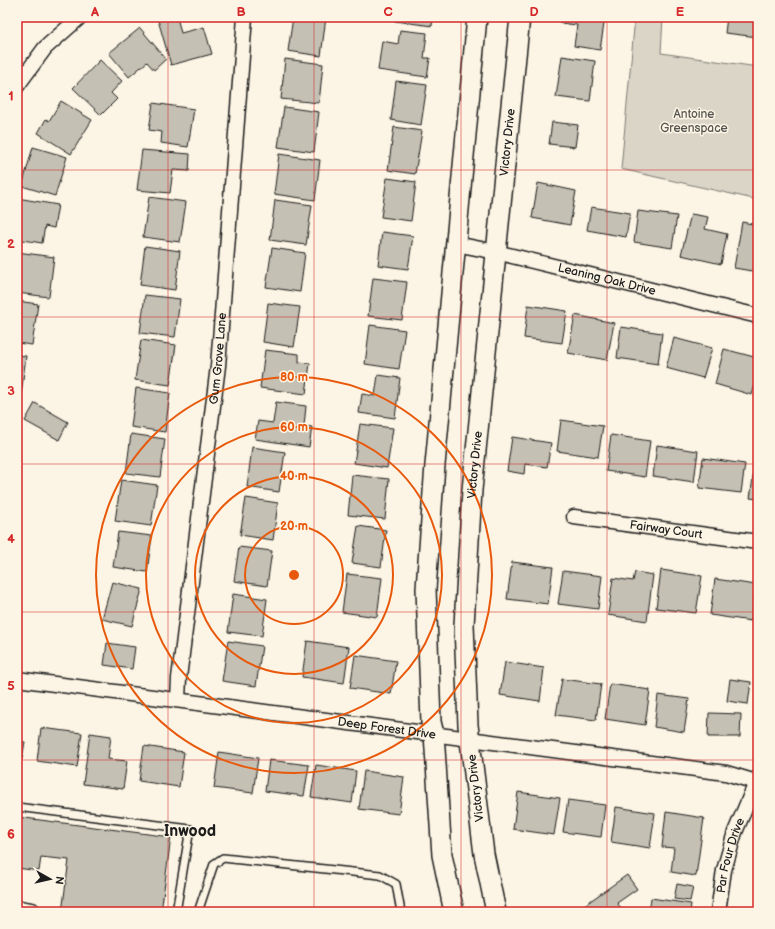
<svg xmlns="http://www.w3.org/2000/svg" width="775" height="929" viewBox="0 0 775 929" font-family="'Balsamiq Sans',sans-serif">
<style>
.green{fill:#dbd5c8;stroke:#7c7872}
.building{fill:#c4c0b3;stroke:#1c1c1c}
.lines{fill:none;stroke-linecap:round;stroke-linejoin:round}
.service-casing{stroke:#1c1c1c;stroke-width:10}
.minor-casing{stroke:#1c1c1c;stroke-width:17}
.secondary-casing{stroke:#1c1c1c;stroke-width:22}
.service{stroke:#fcf5e5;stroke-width:7}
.minor{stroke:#fcf5e5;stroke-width:14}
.secondary{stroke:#fcf5e5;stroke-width:19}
.grid{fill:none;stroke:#d62828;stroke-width:1;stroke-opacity:0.55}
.ring{fill:none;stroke:#e8590c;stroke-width:2}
.labels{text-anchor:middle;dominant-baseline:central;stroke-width:3;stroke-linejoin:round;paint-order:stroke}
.park-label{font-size:12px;fill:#555450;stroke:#fcf5e5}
.street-label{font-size:12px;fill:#1c1c1c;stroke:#fcf5e5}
.district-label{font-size:16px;font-weight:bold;fill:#1c1c1c;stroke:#fcf5e5}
.centre{fill:#e8590c;stroke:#fcf5e5;stroke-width:2}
.ring-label{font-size:12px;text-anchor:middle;font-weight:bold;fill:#e8590c;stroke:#fcf5e5;stroke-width:3;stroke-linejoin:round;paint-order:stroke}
.neatline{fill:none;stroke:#d62828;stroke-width:1.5}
.grid-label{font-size:13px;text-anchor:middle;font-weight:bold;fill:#d62828}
</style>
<rect width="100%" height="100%" fill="#fcf5e5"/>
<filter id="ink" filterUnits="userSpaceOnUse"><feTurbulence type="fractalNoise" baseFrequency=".025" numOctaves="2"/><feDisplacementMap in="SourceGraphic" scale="8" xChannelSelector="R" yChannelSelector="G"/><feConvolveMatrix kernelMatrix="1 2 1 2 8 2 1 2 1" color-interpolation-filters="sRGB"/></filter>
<g filter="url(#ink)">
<polygon class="green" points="635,17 663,17 661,53 758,67 758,200 621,169"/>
<g class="building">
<polygon points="169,17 177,17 181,33 204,27 212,54 171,65 158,20"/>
<polygon points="293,17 326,17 321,56 288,51"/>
<polygon points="395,17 433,17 432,26 395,21"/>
<polygon points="561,17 605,17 600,50 574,46 577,25 560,23"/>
<polygon points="727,17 758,17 758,37 725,33"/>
<polygon points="140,28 166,59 154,70 147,62 129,77 109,53"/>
<polygon points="400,30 427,33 424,58 430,58 427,77 378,70 382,41 398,44"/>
<polygon points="562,56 595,61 590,101 556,97"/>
<polygon points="285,59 323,64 319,103 281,99"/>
<polygon points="100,60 122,81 111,93 117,99 101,115 73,88"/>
<polygon points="396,81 427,85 421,125 391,120"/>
<polygon points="61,101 92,120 71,154 38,133 46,119 49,121"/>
<polygon points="153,103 194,109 188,147 161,143 162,132 149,130"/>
<polygon points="284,107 319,112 314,152 278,147"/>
<polygon points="552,122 578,125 575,147 549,144"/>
<polygon points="394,127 422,131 415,174 388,170"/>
<polygon points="33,147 67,157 55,196 22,186"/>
<polygon points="142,150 190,154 189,171 173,170 170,193 137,190"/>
<polygon points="279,154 320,160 315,200 274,194"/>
<polygon points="387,178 416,182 411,221 381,217"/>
<polygon points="538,183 576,191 570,225 532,218"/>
<polygon points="149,197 186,202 180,242 143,237"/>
<polygon points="17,198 58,205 54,228 45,226 42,243 17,239"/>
<polygon points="275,200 312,205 306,245 270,240"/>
<polygon points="591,207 630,213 626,237 587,230"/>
<polygon points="638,211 677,216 672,248 634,242"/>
<polygon points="691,214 708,217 705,229 727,234 721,264 681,255"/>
<polygon points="742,222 758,225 758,272 734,268"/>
<polygon points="382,232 413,236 408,269 378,265"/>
<polygon points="145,246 180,251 175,290 140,285"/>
<polygon points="272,248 305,253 300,292 266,287"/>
<polygon points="17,252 54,257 49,297 17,293"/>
<polygon points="373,278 407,282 402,320 368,316"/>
<polygon points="145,295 180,299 175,337 140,333"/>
<polygon points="17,301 38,304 32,345 17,343"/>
<polygon points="268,303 300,307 294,347 263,342"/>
<polygon points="528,305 567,311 562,343 524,338"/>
<polygon points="575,315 614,323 607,360 568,353"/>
<polygon points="370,325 405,330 399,369 365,364"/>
<polygon points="621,327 662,333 658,364 617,358"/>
<polygon points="674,338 712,348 703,378 666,368"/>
<polygon points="141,340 176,345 170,385 135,380"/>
<polygon points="724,349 758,358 758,374 752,395 715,384"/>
<polygon points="265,350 299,354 299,362 310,363 306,394 260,388"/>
<polygon points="17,355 26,356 21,395 17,394"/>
<polygon points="378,375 400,378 395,418 359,413 362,394 375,396"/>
<polygon points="136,388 170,393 165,432 131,427"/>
<polygon points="276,402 306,406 304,426 312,427 309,447 255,439 258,421 273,423"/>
<polygon points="35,403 68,422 59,440 25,421"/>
<polygon points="561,420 603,426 598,457 557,451"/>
<polygon points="360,424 393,428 387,468 354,463"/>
<polygon points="131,434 165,439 160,477 126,473"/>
<polygon points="611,435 650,441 645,477 606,471"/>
<polygon points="512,437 551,443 547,467 525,464 524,474 507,471"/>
<polygon points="657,445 698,451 694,482 653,476"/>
<polygon points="252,447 285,452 279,492 247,487"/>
<polygon points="757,451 758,451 758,499 750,498"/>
<polygon points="703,458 745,464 741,493 699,488"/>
<polygon points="352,475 389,479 385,519 348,515"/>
<polygon points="121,480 157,485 151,526 115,521"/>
<polygon points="246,498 278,503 273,540 240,535"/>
<polygon points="358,526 386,530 381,567 352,563"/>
<polygon points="118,532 152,536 147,572 113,567"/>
<polygon points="239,547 272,551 267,586 234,581"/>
<polygon points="512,562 553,567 548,604 507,599"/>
<polygon points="661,570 702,576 696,613 656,608"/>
<polygon points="563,571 602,576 598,609 558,604"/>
<polygon points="635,572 653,575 647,621 608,615 613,578 633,581"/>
<polygon points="347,574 382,578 377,617 342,612"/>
<polygon points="715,579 756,585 751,621 710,615"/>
<polygon points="112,582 142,589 132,626 102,619"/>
<polygon points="233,594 267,599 262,636 228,632"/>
<polygon points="228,641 262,646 256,686 222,681"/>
<polygon points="307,641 349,647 344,683 302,677"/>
<polygon points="107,643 135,647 132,669 104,665"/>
<polygon points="355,655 396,661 391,694 350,688"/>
<polygon points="505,662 544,668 540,701 500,695"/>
<polygon points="562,679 601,684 596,720 556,715"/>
<polygon points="730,679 751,682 748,704 727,701"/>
<polygon points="610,684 650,690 645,725 605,719"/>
<polygon points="658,695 689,699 684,732 654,727"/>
<polygon points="709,713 741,714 740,737 708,737"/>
<polygon points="41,728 82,733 77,767 37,761"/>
<polygon points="90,733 111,736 108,759 127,761 123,789 83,784"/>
<polygon points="17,741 25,742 22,759 17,758"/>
<polygon points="144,746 184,752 179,787 139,781"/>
<polygon points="219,752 258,758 253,793 214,788"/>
<polygon points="269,760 309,765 304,796 265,791"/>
<polygon points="316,765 356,771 352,803 311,797"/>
<polygon points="364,771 404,777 399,814 359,809"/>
<polygon points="518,792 560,798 554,835 513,829"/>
<polygon points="568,800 605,805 601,837 563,832"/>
<polygon points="616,807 655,813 650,848 611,842"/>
<polygon points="666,812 704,818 696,876 671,872 674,848 662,847"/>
<polygon points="17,817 171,837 161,912 62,912 69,860 41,857 39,871 17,868"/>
<polygon points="627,875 637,889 617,903 622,909 618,912 577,912 576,911"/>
<polygon points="677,884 693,887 690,901 674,899"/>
<polygon points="651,898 691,904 690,912 649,912"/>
</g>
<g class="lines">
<defs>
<g id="service">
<polyline points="17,807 190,829 176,912"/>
<polyline points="17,904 34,907 33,912"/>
<polyline points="198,912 214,864 223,858 380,875 396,884 401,912"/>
</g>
<g id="minor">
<polyline points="17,86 45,48 80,17"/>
<path id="s1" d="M456,244L496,252L758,316"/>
<path id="s2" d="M574,517L758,542"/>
<path id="s3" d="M17,679C254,709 489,743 726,773L756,782"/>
<path id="s4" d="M178,699L179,678L218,366L245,17"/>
<path id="s5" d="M718,912L724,870L735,832L758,778"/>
</g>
<g id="secondary">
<polyline points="454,912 442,855 434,734 431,722 426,589 435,465 477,17"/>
<path id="s6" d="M496,912L484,854L468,725L464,625L472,490L520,17"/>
</g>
</defs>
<use href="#service" class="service-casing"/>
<use href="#minor" class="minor-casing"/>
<use href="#secondary" class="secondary-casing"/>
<use href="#service" class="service"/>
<use href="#minor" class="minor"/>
<use href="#secondary" class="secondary"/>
</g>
</g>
<path class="grid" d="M168,17V912M314,17V912M461,17V912M607,17V912M17,170H758M17,317H758M17,464H758M17,612H758M17,760H758"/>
<g class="ring">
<circle cx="294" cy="575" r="49"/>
<circle cx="294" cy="575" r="99"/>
<circle cx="294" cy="575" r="148"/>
<circle cx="294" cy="575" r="198"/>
</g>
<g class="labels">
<g class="park-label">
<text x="694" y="114">Antoine<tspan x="694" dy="14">Greenspace</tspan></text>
</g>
<g class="street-label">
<text stroke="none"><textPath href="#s6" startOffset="774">Victory Drive</textPath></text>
<text stroke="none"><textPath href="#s1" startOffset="155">Leaning Oak Drive</textPath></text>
<text stroke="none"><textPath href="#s4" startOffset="343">Gum Grove Lane</textPath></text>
<text stroke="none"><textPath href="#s6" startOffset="450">Victory Drive</textPath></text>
<text stroke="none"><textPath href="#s2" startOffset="93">Fairway Court</textPath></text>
<text stroke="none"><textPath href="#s3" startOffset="373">Deep Forest Drive</textPath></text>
<text transform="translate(476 788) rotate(-97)">Victory Drive</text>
<text stroke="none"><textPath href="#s5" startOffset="58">Par Four Drive</textPath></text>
</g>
<g class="district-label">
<text x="190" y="831">Inwood</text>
</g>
</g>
<circle cx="294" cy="575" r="6" class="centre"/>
<g class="ring-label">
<text x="294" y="381">80 m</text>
<text x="294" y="431">60 m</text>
<text x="294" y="480">40 m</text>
<text x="294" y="530">20 m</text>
</g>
<rect width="775" height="929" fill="none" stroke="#fcf5e5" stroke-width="44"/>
<g transform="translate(50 879) rotate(98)" stroke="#fcf5e5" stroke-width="3" paint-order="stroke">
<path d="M0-3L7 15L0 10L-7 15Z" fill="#1c1c1c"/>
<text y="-6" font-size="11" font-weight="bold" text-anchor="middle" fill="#1c1c1c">N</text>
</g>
<rect x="22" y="22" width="731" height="885" class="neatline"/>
<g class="grid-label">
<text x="95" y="16">A</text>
<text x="241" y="16">B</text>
<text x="388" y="16">C</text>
<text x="534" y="16">D</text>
<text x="680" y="16">E</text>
<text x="11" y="100">1</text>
<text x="11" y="248">2</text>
<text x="11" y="395">3</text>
<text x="11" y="543">4</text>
<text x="11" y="690">5</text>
<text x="11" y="838">6</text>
</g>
</svg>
